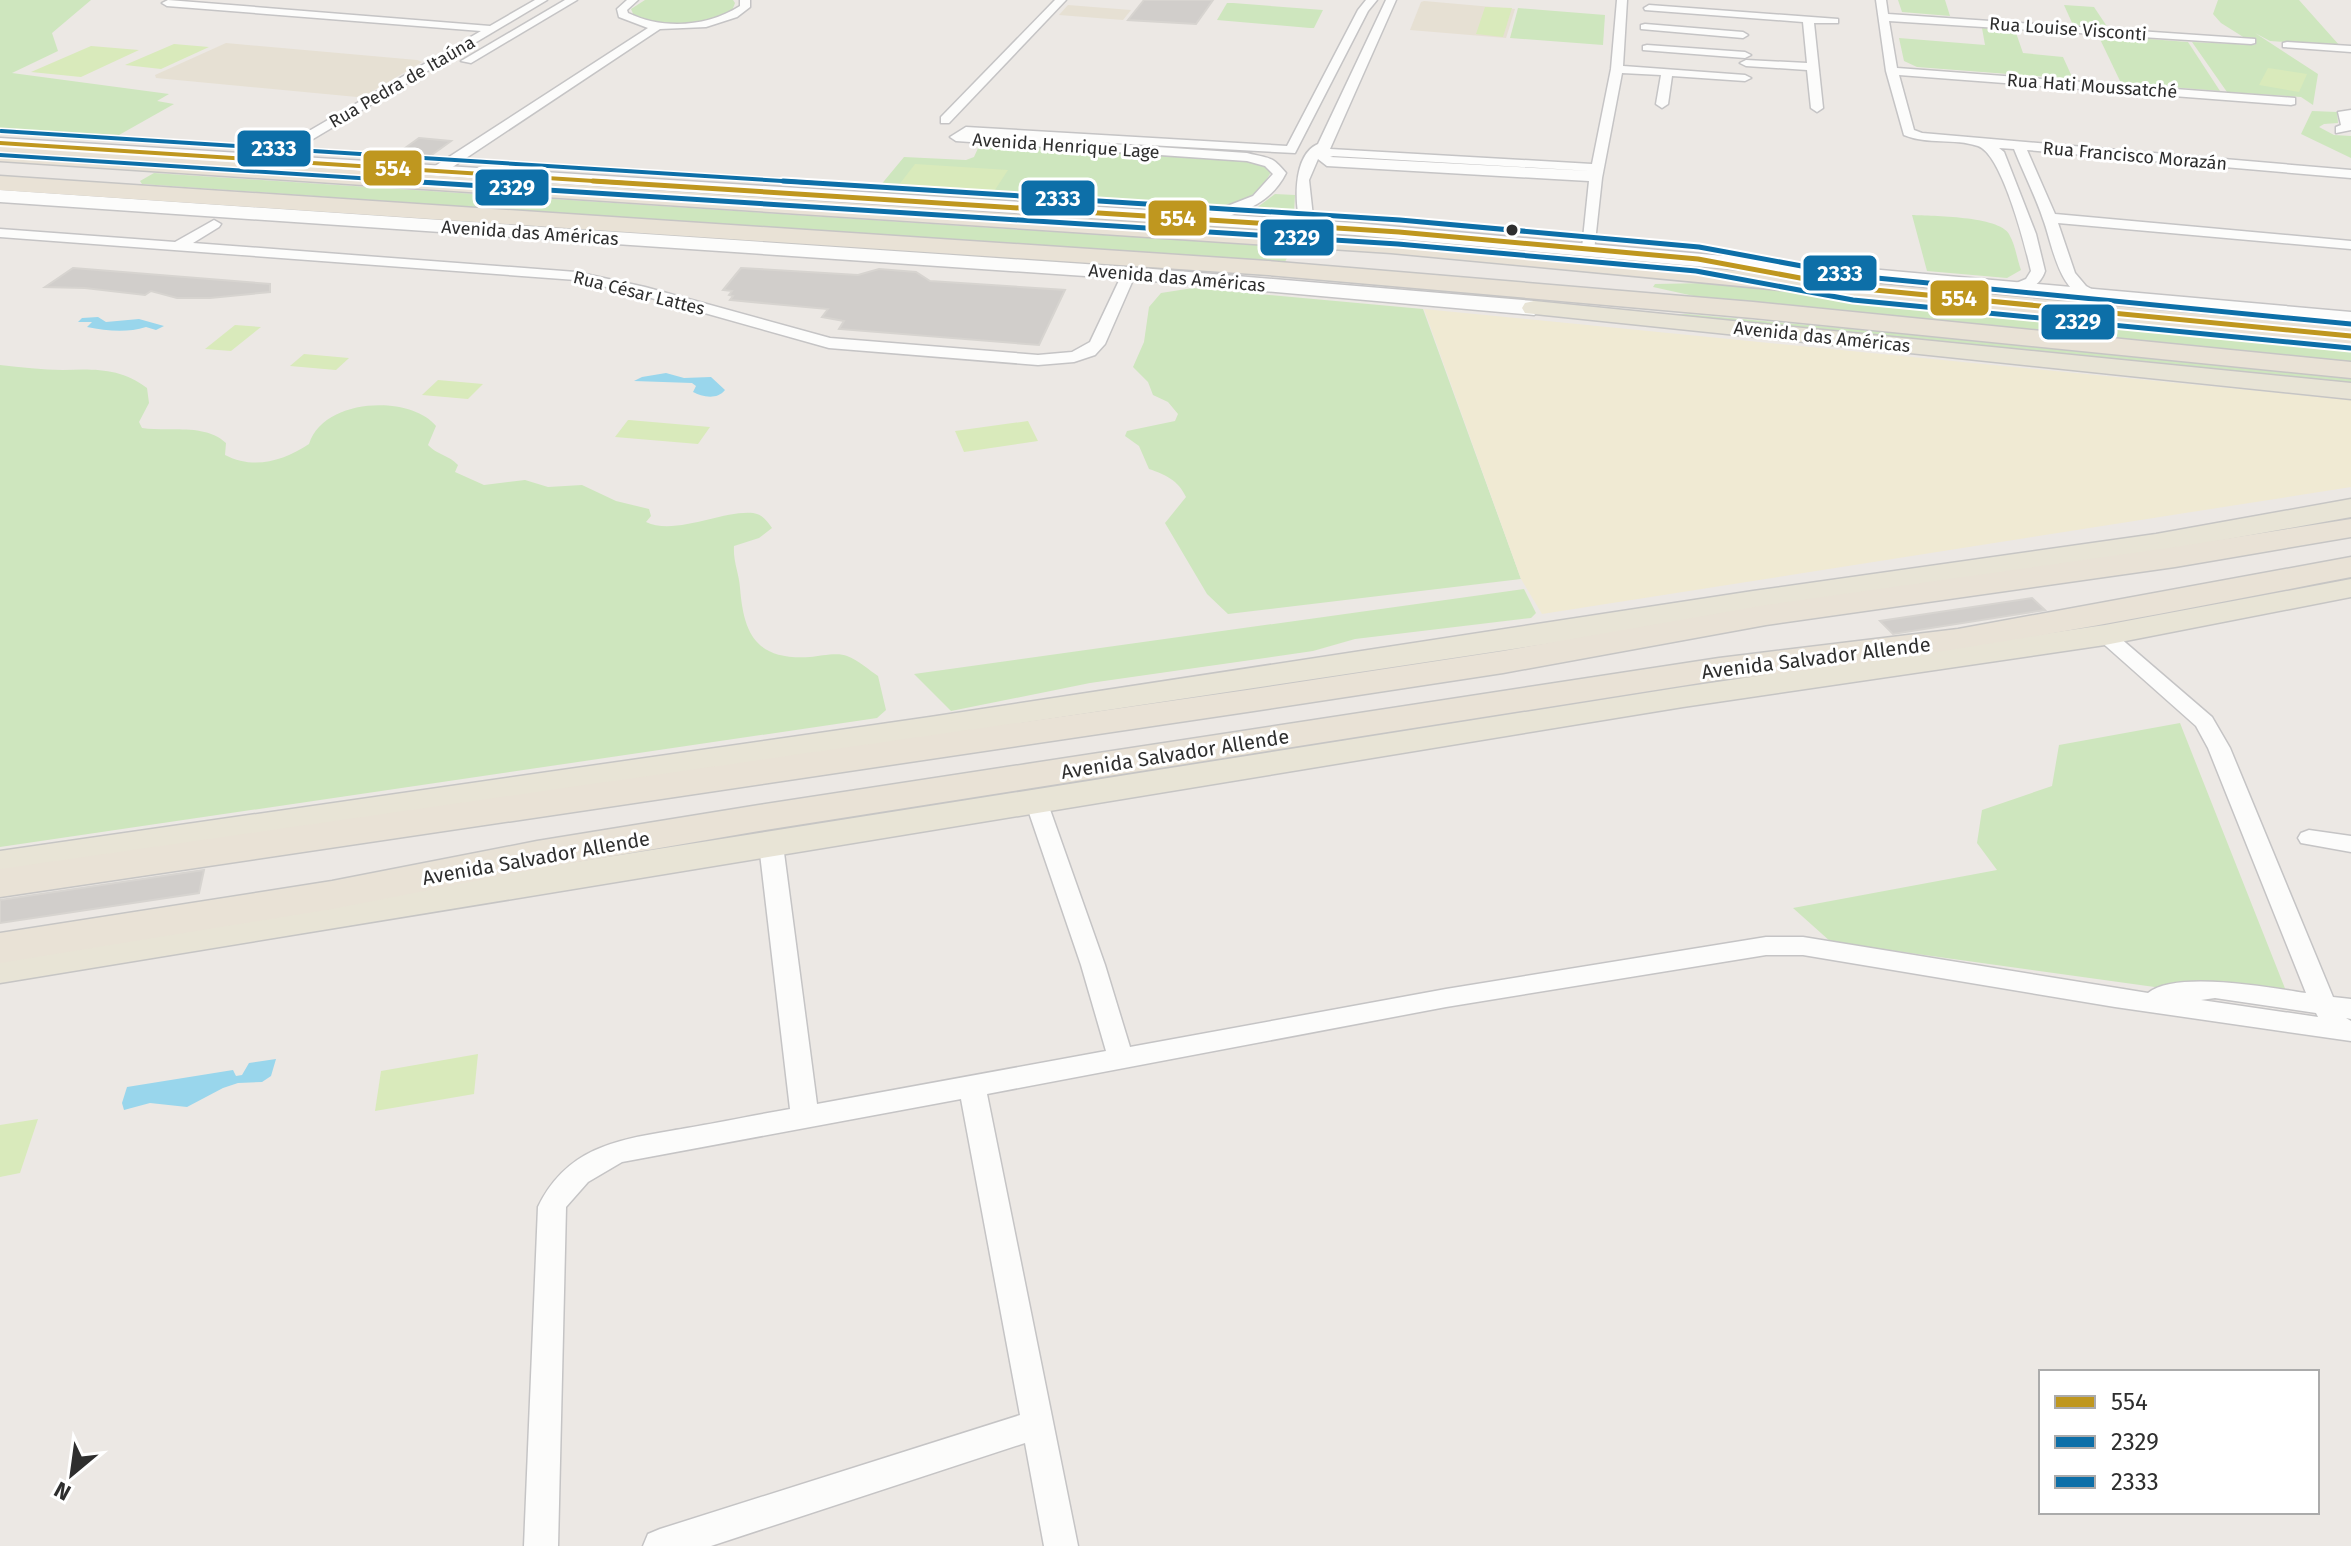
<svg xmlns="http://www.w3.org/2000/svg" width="2351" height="1546" viewBox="0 0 2351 1546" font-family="'Fira Sans',sans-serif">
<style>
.education{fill:#e6e0d3}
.green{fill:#cee6be}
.sand{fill:#f0ead3}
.pitch{fill:#d9eabb}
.water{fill:#99d6ec}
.building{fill:#d1cecb;stroke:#d7d4d0;stroke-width:2}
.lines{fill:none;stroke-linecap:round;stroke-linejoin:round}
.minor-casing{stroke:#c5c4c5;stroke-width:3}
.secondary-casing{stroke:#c5c4c5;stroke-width:3}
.primary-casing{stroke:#c6c5c4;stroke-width:3}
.trunk-casing{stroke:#c6c5c4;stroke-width:3}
.minor{fill:#fcfcfb;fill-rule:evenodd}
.secondary{fill:#fcfcfb;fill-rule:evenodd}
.primary{fill:#e8e4d6;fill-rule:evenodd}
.trunk{fill:#e9e2d6;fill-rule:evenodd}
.bus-1-far1-casing{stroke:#fff;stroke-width:7}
.bus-1-casing{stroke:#fff;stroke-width:9}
.bus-2-far1-casing{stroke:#fff;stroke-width:7}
.bus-2-casing{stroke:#fff;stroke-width:9}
.bus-3-far1-casing{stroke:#fff;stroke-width:7}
.bus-3-casing{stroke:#fff;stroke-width:9}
.bus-1-far1{stroke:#bf971f;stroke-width:4}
.bus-1{stroke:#bf971f;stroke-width:5}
.bus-2-far1{stroke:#0d6fa8;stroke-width:4}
.bus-2{stroke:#0d6fa8;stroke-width:5}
.bus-3-far1{stroke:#0d6fa8;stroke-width:4}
.bus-3{stroke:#0d6fa8;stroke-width:5}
.bus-dot{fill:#2e2e2e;stroke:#fff;stroke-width:3}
.labels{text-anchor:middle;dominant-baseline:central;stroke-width:6;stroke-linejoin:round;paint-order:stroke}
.far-street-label{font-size:18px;fill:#2e2e2e;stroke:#fff}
.street-label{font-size:20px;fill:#2e2e2e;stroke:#fff}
.line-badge{stroke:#fff;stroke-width:3}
.badge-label{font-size:22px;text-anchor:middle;font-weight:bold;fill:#fff}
</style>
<rect width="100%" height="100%" fill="#ece8e4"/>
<g class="education">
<polygon points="1421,2 1424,1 1515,9 1506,38 1410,30"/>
<polygon points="1068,5 1131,10 1123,20 1059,15"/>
<polygon points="226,43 417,60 422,62 366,95 357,97 156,78 155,75"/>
</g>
<g class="green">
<polygon points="0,0 91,0 52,33 58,51 12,73 169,94 157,101 174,104 119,135 99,134 89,140 0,134"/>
<path d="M645,0H733L735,3L732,11C704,27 664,27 634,16L631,9Z"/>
<polygon points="1898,0 1945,0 1950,16 1902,12"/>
<polygon points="2218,0 2299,0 2340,46 2270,41 2255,33 2318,74 2313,105 2301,97 2227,92 2192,42 2256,45 2221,23 2213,14"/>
<polygon points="1227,3 1233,3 1323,10 1314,28 1310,28 1217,20"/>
<polygon points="2064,5 2094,7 2108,28 2073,25"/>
<polygon points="1518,8 1605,15 1603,45 1510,38"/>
<polygon points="1982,28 2015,30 2023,53 2063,57 2073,79 1917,67 1904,61 1899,38 1985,45"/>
<polygon points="2098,35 2188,42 2220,91 2121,83"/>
<polygon points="2312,111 2337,112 2338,123 2324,124 2319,127 2334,135 2351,136 2351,158 2301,134"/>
<path d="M984,144L1245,161L1267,167L1271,172C1258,196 1242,204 1216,212L875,192L904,157L966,160L974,157L979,146Z"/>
<polygon points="154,173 1272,246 1285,249 1289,254 1284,264 142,184 140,181"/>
<polygon points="1275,194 1295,195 1294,213 1284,216 1252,215 1251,212"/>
<path d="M1912,215C1932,216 1999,216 2009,234C2015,244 2017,259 2021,270L2007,278L1927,271Z"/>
<polygon points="1789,273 2351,324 2351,332 2045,303"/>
<polygon points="1708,283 2351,343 2351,362 1712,300 1653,287 1655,284"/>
<path d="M1193,288L1423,309L1521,579L1228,614L1207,594L1165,523L1186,497C1178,480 1166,475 1149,469L1139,446L1125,436L1127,431L1175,421L1178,414L1168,402L1153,395L1148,382L1133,367L1144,342L1149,307L1161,293Z"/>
<polygon points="1687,314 2351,375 2351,388 1668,315"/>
<path d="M0,365C21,367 42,370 63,370C94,369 121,368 147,388L149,403L139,422L142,428C169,432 205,423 226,443L225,455C254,470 283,461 309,444C324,397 411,395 436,426L428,445C437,455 449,455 458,465L455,472L484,485L525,480L548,487L582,485L616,501L649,509L651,516L646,522C675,536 723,510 753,513C762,514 767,521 772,528L759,538L734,546C733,562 739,573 740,588C744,636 757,660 810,657C821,656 838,652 847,656C858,660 869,670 878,676L886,710L877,718L0,847Z"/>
<polygon points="1524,589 1536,613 1531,618 1355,639 1313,651 1090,683 951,711 914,674"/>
<polygon points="2180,723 2292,1006 1831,942 1793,908 1997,870 1977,843 1982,810 2052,786 2059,745"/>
</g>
<polygon class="sand" points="1424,309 2351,400 2351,487 1542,614 1521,579"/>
<g class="pitch">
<polygon points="1485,7 1512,8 1503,37 1476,34"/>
<polygon points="174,44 209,47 161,69 125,65"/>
<polygon points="91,46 139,50 81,77 31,72"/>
<polygon points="2268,68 2307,74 2299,92 2259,85"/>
<polygon points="915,164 1008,170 993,193 898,186"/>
<polygon points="235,325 261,327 231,351 205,349"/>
<polygon points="304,354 349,358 336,370 290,366"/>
<polygon points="438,380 483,384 468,399 422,395"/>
<polygon points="628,420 629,420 710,427 698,444 615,437"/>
<polygon points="1028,421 1038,441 964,452 955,431"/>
<polygon points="478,1054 474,1094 375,1111 381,1071"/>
<polygon points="38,1119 20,1173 0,1177 0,1125"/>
</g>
<g class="water">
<path d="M98,317L106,322L139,319L164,326L156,330L146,327C127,333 107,331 87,327L92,322H78L82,318Z"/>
<path d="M666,373L684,378L711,377L725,390C716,401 701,396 693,392L696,386L692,383L634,381L642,377Z"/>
<polygon points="276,1059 271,1076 262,1082 238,1083 223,1088 187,1107 150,1103 124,1110 122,1103 127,1087 233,1070 236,1076 242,1075 249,1063"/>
</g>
<g class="building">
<polygon points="1144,0 1213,0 1196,24 1128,20"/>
<polygon points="419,138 451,141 426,159 394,156"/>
<polygon points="73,268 270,284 270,292 210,298 177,298 151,291 145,295 85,288 45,287"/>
<polygon points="741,268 858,275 879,269 916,272 930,281 1065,290 1039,345 839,329 844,321 822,317 828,309 730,300 733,296 729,295 732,291 723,290"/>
<polygon points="2032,598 2045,610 1893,634 1880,621"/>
<polygon points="204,870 199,893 0,923 0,900"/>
</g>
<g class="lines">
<defs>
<g id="minor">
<polygon points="535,0 547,0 286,155 260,164 254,160 256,157 278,149 481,31 167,6 162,3 168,0 490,26"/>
<polygon points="565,0 577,0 471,63 461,61"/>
<path d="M627,0H638L627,10L628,13C663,30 707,27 740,6V0H750V7L737,17L706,27L660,29L442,174H432V168L648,28L619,17L617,9Z"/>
<polygon points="1055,0 1066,0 949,123 941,123 941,117"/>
<path d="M1366,0H1377L1368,11L1295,153L1038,139L1247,153C1270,159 1271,155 1286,173C1269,207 1236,215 1201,223L1194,219L1253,196L1273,174L1265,166L1247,161L956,141L950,137L966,127L1287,146L1358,10Z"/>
<path d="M1386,0H1396L1330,149L1592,164L1611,69L1617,0H1627L1623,66L1745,75L1751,78L1745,81L1672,76L1668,104L1662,108L1656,104L1661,75L1622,73L1602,178L1594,251L1582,248L1589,181L1327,166L1318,159L1309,180L1314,226L1302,229C1294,207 1292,155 1318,144ZM1333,156L1591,171L1330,157Z"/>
<path d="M1876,0H1886L1888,14L2255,39V43L2251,44L1889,21L1897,68L2295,98V104L2291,105L1899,75L1914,130L1922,133L2351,170V178L2027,150L2055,214L2351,241V249L2058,223L2075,273L2086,286L2102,295L2100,298C2060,305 2053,245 2043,219C2035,195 2023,172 2014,149L1999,148L2004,152L2036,234L2045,271C2041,284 2028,293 2014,290V284L2026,279L2031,271C2025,245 2002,154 1978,146C1954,138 1928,145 1904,135L1886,71Z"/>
<polygon points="1649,5 1838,19 1838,23 1814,23 1823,108 1817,112 1811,108 1807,70 1746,66 1740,63 1746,60 1807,63 1803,22 1645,10 1644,8"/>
<polygon points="1645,24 1743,32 1748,35 1743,38 1641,29 1641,25"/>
<polygon points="2287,42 2351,46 2351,52 2283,47 2283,43"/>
<polygon points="1647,45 1745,52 1751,55 1745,58 1643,50 1643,46"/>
<polygon points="2351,110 2351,130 2336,133 2336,127 2341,125 2338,112"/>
<polygon points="214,220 221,224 219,227 193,243 576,272 645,287 830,338 1038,355 1072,352 1090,342 1124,270 1134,270 1136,273 1105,344 1095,355 1074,362 1038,365 829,348 637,294 576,280 0,237 0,229 175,242"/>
<path d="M2105,629L2112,631L2212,717L2230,748L2333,997L2351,999V1019L2346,1018L2351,1021V1041L2115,1007L1803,955H1766L1446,1007L987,1094L1078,1546H1044L1025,1443L711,1546H643L648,1534L660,1529L1020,1415L961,1099L622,1162L588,1182L566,1207L558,1546H524L538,1207C569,1143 625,1139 687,1128C722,1122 756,1115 790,1109L759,845L763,839H779L783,845L817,1104L1106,1051L1081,965L1025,801L1028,796H1044L1047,801L1105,965L1130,1047L1446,989L1766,937H1803L2148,993C2177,970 2270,988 2306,993L2208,748L2196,726L2098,639L2095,635L2098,631ZM2215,998L2316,1013L2318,1017L2201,1000Z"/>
<polygon points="2309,830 2351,836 2351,852 2301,843 2298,838 2301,833"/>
</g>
<g id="secondary">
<polygon points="0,138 1355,223 2351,312 2351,326 1355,235 0,148"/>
<polygon points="0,190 1129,267 1534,301 1545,308 1534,315 1129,279 0,202"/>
</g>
<g id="primary">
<polygon points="1534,301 2351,383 2351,399 1525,313 1522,308 1525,303"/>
<polygon points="2351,499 2351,517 2156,552 0,877 0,851 930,717 1753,591 2156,534"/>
<polygon points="2351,579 2351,597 2105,645 1683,707 0,983 0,953 1683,687 2105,625"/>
</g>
<g id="trunk">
<polygon points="0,147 1391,239 2351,328 2351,344 1391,253 0,161"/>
<polygon points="0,176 1268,261 1753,302 2351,362 2351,378 1753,318 1268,275 0,190"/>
<polygon points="2351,519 2351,537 2175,567 1766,625 1503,673 1247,712 0,897 0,869 1247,690 1503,651 1766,605 2175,547"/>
<path d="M2351,557V577C2141,618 1932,659 1719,680L759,831L537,869L332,909L0,963V933L332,881L537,841L759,805L1719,658L1958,629Z"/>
</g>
</defs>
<use href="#minor" class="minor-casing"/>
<use href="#secondary" class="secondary-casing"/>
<use href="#primary" class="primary-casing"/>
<use href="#trunk" class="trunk-casing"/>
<use href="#minor" class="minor"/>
<use href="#secondary" class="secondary"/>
<use href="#primary" class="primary"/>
<use href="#trunk" class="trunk"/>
<defs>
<polyline id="bus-1-far1" points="0,143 625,183"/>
<polyline id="bus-1" points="593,181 1399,232 1698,259 1854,288 2351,336"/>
<polyline id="bus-2-far1" points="0,155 436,183"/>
<polyline id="bus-2" points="404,181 1398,244 1696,271 1853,300 2350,348"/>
<polyline id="bus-3-far1" points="1,131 814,183"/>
<polyline id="bus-3" points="783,181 1400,220 1699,247 1856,276 2351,324"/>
</defs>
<use href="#bus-1-far1" class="bus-1-far1-casing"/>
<use href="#bus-1" class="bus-1-casing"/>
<use href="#bus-2-far1" class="bus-2-far1-casing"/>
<use href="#bus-2" class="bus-2-casing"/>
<use href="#bus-3-far1" class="bus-3-far1-casing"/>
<use href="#bus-3" class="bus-3-casing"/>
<use href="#bus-1-far1" class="bus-1-far1"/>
<use href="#bus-1" class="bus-1"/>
<use href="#bus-2-far1" class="bus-2-far1"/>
<use href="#bus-2" class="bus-2"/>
<use href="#bus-3-far1" class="bus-3-far1"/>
<use href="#bus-3" class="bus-3"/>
</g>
<circle class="bus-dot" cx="1512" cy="230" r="7"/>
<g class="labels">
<g class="far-street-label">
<text transform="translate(2068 29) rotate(4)">Rua Louise Visconti</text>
<text transform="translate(402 82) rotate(-30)">Rua Pedra de Itaúna</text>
<text transform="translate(2092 86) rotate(4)">Rua Hati Moussatché</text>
<text transform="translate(1066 146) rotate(4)">Avenida Henrique Lage</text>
<text transform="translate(2135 156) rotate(5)">Rua Francisco Morazán</text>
<text transform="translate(530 233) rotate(4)">Avenida das Américas</text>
<text transform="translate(1177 278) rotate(5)">Avenida das Américas</text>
<text transform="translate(639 293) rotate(14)">Rua César Lattes</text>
<text transform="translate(1822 337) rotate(6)">Avenida das Américas</text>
</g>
<g class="street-label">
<text transform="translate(1816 658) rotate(-7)">Avenida Salvador Allende</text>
<text transform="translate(1175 754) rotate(-9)">Avenida Salvador Allende</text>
<text transform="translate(536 858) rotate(-10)">Avenida Salvador Allende</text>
</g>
</g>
<g class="line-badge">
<rect x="236" y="129" width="76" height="39" rx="8" fill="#0d6fa8"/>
<rect x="362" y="149" width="61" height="38" rx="8" fill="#bf971f"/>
<rect x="474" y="168" width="76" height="39" rx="8" fill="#0d6fa8"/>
<rect x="1020" y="179" width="76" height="38" rx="8" fill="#0d6fa8"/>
<rect x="1147" y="199" width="61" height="38" rx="8" fill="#bf971f"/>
<rect x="1259" y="218" width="76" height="39" rx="8" fill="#0d6fa8"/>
<rect x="1802" y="254" width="76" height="38" rx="8" fill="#0d6fa8"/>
<rect x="1929" y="279" width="61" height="38" rx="8" fill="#bf971f"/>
<rect x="2040" y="303" width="76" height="38" rx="8" fill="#0d6fa8"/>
</g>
<g class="badge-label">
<text x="274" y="156">2333</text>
<text x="393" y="176">554</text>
<text x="512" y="195">2329</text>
<text x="1058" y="206">2333</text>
<text x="1178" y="226">554</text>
<text x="1297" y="245">2329</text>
<text x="1840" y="281">2333</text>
<text x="1959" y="306">554</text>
<text x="2078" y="329">2329</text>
</g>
<rect x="2039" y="1370" width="280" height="144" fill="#ffffff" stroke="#ababab" stroke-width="2"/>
<rect x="2055" y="1396" width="40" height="12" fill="#bf971f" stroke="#ababab" stroke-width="2"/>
<text x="2111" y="1410" font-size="24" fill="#2e2e2e">554</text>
<rect x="2055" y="1436" width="40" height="12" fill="#0d6fa8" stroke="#ababab" stroke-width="2"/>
<text x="2111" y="1450" font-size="24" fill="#2e2e2e">2329</text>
<rect x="2055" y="1476" width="40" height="12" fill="#0d6fa8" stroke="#ababab" stroke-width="2"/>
<text x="2111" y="1490" font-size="24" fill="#2e2e2e">2333</text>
<g transform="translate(72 1474) rotate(209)" stroke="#ffffff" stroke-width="6" paint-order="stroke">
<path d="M0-6L14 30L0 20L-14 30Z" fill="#2e2e2e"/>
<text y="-12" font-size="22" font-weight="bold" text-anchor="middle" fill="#2e2e2e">N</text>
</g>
</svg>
